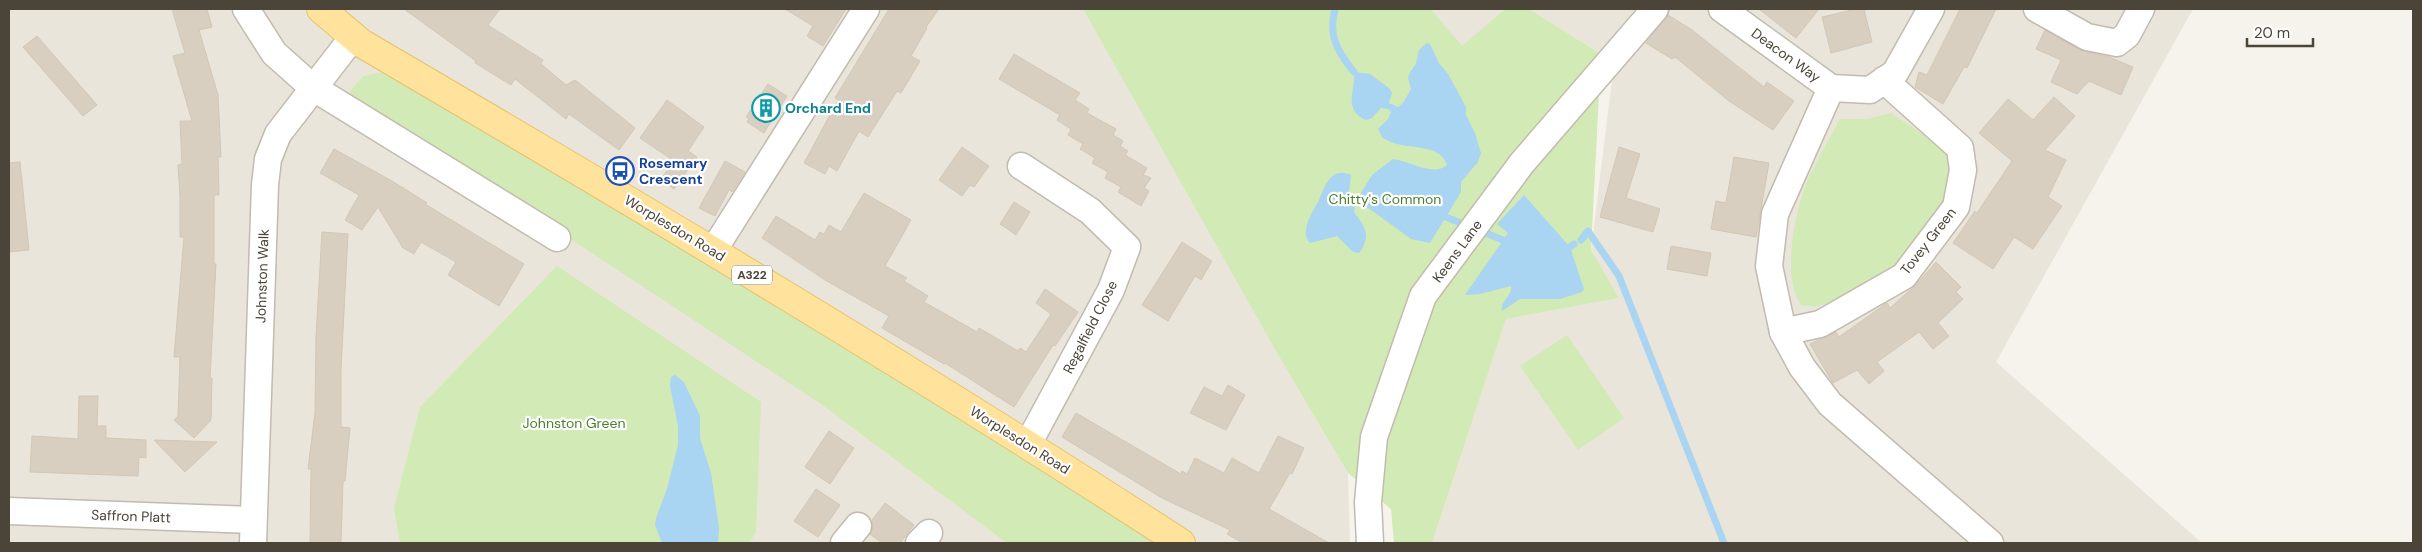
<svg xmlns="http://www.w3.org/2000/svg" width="2422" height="552" viewBox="0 0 2422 552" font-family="'DM Sans',sans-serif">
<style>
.residential{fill:#eae5da}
.green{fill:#d2eab5}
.water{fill:#a9d4f2}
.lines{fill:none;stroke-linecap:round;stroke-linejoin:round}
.stream{stroke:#a9d4f2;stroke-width:7}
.building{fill:#d8cfc1;stroke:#d3c7b4}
.minor-casing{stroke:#c2bbae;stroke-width:29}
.major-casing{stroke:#e6c16a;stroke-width:30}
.minor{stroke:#fff;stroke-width:26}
.major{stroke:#ffe39c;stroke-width:28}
.labels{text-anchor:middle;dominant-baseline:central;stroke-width:4.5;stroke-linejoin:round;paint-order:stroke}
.shield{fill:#fff;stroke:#817c74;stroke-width:1}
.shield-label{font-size:12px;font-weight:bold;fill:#4b4439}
.street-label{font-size:14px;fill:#4b4439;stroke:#fff}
.culture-label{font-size:14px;font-weight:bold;fill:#0d838f;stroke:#fff;text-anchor:start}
.transit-label{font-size:14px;font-weight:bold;fill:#164399;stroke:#fff;text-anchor:start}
.park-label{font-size:14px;fill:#4a7f2a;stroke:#fff}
</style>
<rect width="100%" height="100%" fill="#f6f3ec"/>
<g class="residential">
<polygon points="9,9 1083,9 1348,473 1350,543 9,543"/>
<polygon points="1431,9 1505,9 1462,47"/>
<polygon points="1529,9 2193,9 1996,362 2202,543 1432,543 1506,319 1619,298 1591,251 1618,31 1601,54"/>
</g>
<g class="green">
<polygon points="1083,9 1431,9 1462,46 1505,9 1529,9 1601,54 1591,250 1619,298 1506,319 1432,543 1394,543 1391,509 1348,473 1276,351"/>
<polygon points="385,72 861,352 1167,543 1007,543 821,404 349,93 363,76"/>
<path d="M1891,113L1939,145L1955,160L1945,211L1879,286L1815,307L1801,305C1783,279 1793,225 1802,196C1809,172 1828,142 1840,119H1867Z"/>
<polygon points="557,266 761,402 756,532 749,543 400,543 394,508 420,407"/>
<polygon points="1567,335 1624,418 1578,450 1520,366"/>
</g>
<g class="water">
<path d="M1427,43L1430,44L1439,63L1448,74L1466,107V115L1475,133L1481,153L1478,162L1461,182V192L1430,243L1411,239L1360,202L1355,205L1354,212C1365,227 1372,236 1359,253L1353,252L1337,236L1310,243C1299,232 1313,211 1319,200C1325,186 1331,166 1351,175L1349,192L1353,198H1358L1372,175L1393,159C1410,161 1433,177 1447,165C1440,141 1404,152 1383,138L1378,129L1388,119L1391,112L1388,109L1381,108L1372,118L1366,120C1342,110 1356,89 1354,72L1370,74L1389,88L1392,93L1389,103L1398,107L1403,103L1411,89L1408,78L1410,72L1416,64L1419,50Z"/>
<path d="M1524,195L1570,247L1584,289L1582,292L1560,299H1520L1502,311C1500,301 1513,295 1511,286L1480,294L1465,295L1508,233L1497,224Z"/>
<polygon points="675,375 684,382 700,416 700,438 711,473 719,528 718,543 662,543 655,525 656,518 667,489 678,445 678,426 670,386 671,377"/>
</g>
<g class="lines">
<g class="stream">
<path d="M1335,9C1328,36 1337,51 1354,72"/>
<polyline points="1446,217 1468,226"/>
<polyline points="1478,230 1503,240"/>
<polyline points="1581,240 1588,231 1619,276 1724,543"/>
<polyline points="1570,247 1574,244"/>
</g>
</g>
<g class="building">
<polygon points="172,9 207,9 212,27 199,30 218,95 221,157 218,157 219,195 214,195 214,264 216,264 210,378 212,378 211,420 194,438 174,420 178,416 180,357 174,357 184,237 180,237 180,197 178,165 182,164 180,121 192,121 173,56 185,53"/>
<polygon points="404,9 500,9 488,25 543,60 541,64 566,85 575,80 635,128 619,150 569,114 566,119 515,79 511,85 475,63 476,61"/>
<polygon points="785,9 846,9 823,46 807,36 813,26"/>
<polygon points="889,9 939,9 926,27 927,28 911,56 920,61 901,93 897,91 868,137 859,131 837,171 829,166 825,174 804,163 838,100 835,98"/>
<polygon points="1759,9 1819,9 1796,38"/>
<polygon points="1856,9 1864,9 1872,42 1831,53 1822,17"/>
<polygon points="1960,9 1996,9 1967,68 1964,67 1943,104 1915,87 1919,72 1927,75"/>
<polygon points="1668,15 1692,30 1764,87 1767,82 1794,101 1773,130 1729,101 1675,57 1672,59 1646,43"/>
<polygon points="2045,30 2080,50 2109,57 2133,67 2121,95 2089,81 2077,94 2051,82 2061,60 2036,49"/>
<polygon points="37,36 97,105 83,116 23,47"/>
<polygon points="1014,54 1080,93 1075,100 1089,109 1087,113 1116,129 1113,135 1123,141 1120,146 1128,151 1125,155 1147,168 1143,175 1151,178 1144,188 1149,191 1141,206 1118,192 1121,187 1105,178 1108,172 1092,163 1095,158 1080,149 1083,144 1068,135 1071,129 1057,120 1060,115 999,79"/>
<polygon points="768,84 787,96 764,133 747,122 749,118 746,117"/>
<polygon points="2054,97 2075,116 2045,150 2066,160 2048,197 2062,206 2033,249 2014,237 1993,269 1953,243 1975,211 1977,213 2012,161 1979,133 2008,99 2033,120"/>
<polygon points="667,100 704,127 688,151 697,157 674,189 661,179 674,161 640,138"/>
<polygon points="962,147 989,166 974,187 970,185 962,196 939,180"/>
<polygon points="1619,147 1640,154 1626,198 1660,209 1653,232 1600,217"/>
<polygon points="334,149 392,181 427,203 425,204 524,264 499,306 448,275 456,262 421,242 414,254 403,248 378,207 362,230 345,220 359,195 320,173"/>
<polygon points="1734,157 1769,163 1756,237 1711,229 1716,201 1726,203"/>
<polygon points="725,161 745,172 732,192 729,190 715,216 699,208"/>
<polygon points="20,162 29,250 9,252 9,163"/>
<polygon points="864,193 911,220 885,266 907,278 904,281 928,296 924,302 977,332 979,328 1018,351 1020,348 1026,352 1051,314 1036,303 1045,289 1078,312 1055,346 1053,345 1014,407 945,363 944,364 882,328 889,316 825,280 762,238 776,216 815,240 820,232 824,234 829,225 841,232"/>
<polygon points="1014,202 1030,212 1016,235 1000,224"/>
<polygon points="322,232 348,234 341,370 341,427 350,428 345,481 343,481 341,543 310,543 311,469 308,469 315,413 316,337"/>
<polygon points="1182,242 1212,261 1201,280 1195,276 1168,321 1142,305"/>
<polygon points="1671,246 1711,253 1707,276 1667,269"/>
<polygon points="1936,262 1961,287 1956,292 1963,299 1938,323 1949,336 1933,349 1919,332 1877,362 1884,371 1869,384 1857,370 1833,383 1810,344 1836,332 1839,337 1887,303 1890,308 1916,285"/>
<polygon points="1228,385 1245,395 1226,430 1190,413 1204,387 1222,396"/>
<polygon points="79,396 98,396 97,426 106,426 106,438 146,440 146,458 139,457 138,476 30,472 32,436 78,439"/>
<polygon points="1076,413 1181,474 1182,471 1187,474 1195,458 1224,473 1232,458 1259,473 1278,436 1304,448 1292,474 1290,473 1269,509 1329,543 1243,543 1227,534 1230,530 1162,498 1062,437"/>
<polygon points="829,431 854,448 830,484 805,467"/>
<polygon points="154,440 217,442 185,472"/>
<polygon points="816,489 840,505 818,537 794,521"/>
<polygon points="885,503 914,525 900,543 882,543 870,534 873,528 872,520"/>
</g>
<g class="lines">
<defs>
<g id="minor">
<polyline points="246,9 274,53 312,87 557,238"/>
<polyline points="1722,9 1831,88 1870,90 1895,73 1931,9"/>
<polyline points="2037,9 2087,37 2117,43 2127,35 2141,9"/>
<polyline points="1831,88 1775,214 1769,266 1783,332 1820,324 1904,276 1956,207 1963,170 1960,148 1884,80"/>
<polyline points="1021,166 1090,211 1127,247 1111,290 1028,444"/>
<polyline points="713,251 866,9"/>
<polyline points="1783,332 1802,367 1830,404 1990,543"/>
<polyline points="9,511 253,520"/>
<polyline points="253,543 265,185 268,159 278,134 353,37"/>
<polyline points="844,543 858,526"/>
<polyline points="919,543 929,533"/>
<polyline points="1370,543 1368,502 1374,437 1423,296 1522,163 1655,9"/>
</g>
<path id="major" d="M321,9L361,43C638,205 913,369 1181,543"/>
</defs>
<use href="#minor" class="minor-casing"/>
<use href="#major" class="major-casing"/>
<use href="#minor" class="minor"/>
<use href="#major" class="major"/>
</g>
<defs>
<symbol id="building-ring" viewBox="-11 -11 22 22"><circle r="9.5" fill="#fff" stroke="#0f9aa8" stroke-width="1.5"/><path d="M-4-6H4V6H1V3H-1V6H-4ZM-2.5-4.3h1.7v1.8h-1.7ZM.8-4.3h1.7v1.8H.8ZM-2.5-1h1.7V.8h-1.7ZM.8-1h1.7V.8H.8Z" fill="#0f9aa8"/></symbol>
<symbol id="bus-ring" viewBox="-11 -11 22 22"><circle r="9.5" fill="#fff" stroke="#1a4fb4" stroke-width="1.5"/><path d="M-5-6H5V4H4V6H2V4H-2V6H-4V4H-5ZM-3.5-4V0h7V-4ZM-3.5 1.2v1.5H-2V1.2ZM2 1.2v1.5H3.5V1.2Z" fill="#1a4fb4"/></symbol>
</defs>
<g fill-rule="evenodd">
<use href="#building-ring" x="750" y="92" width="32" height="32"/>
<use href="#bus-ring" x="604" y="155" width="32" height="32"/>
</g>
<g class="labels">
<rect class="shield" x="732" y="265.5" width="40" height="19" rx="4"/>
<g class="shield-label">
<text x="752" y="275">A322</text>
</g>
<g class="street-label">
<text transform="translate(1786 55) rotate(36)">Deacon Way</text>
<text transform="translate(675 228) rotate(31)">Worplesdon Road</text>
<text transform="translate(1928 241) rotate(-52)">Tovey Green</text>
<text transform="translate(1457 251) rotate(-54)">Keens Lane</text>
<text transform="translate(262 276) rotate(-88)">Johnston Walk</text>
<text transform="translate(1090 327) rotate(-63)">Regalfield Close</text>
<text transform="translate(1020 440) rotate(32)">Worplesdon Road</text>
<text transform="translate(131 516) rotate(2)">Saffron Platt</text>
</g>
<g class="culture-label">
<text x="785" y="108">Orchard End</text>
</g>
<g class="transit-label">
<text x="639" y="163">Rosemary<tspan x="639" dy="16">Crescent</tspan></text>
</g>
<g class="park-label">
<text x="1385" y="199">Chitty's Common</text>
<text x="574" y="423">Johnston Green</text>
</g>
</g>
<rect width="2422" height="552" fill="none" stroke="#4b4439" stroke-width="20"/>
<path d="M2247 38v8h66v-8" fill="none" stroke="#4b4439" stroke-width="2.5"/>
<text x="2254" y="38" font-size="15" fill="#4b4439" stroke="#ffffff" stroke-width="4" paint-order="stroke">20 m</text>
</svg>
